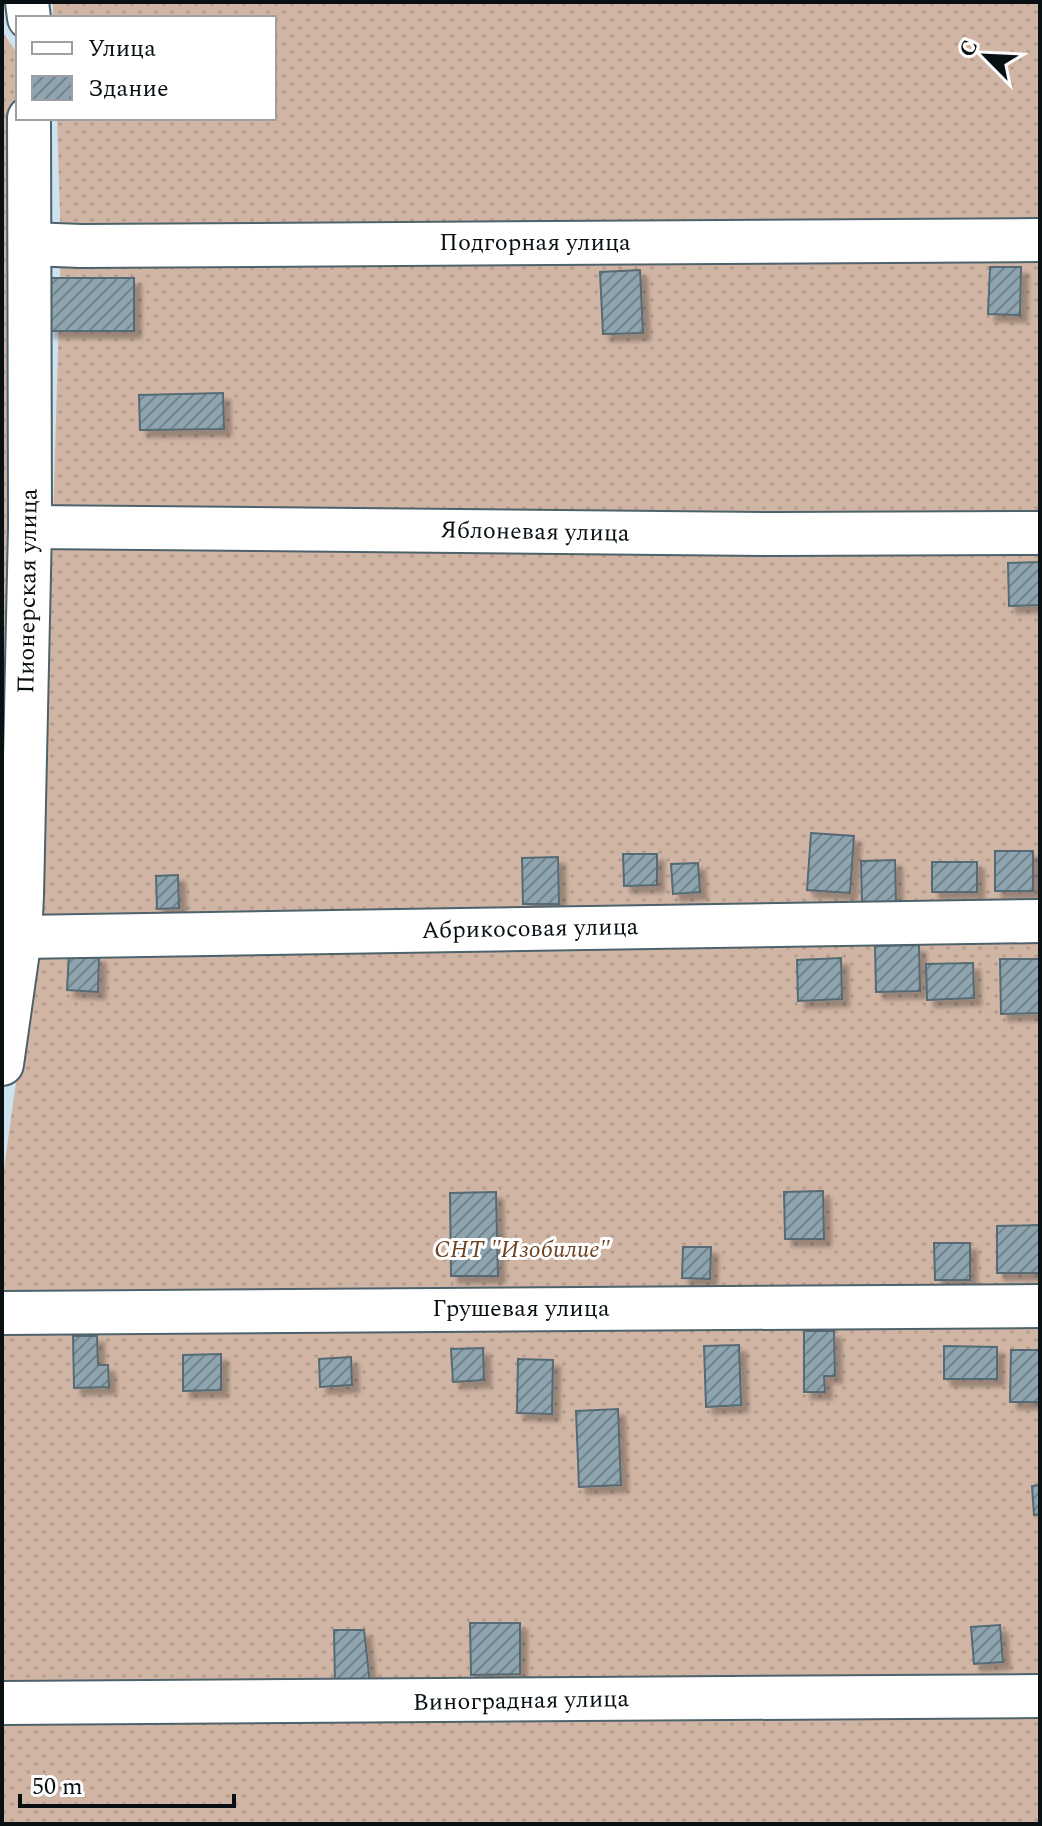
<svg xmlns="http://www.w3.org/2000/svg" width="1042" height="1826" viewBox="0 0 1042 1826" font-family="Spectral,serif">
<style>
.grass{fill:url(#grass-dots)}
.building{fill:url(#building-hatch);stroke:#566a74;stroke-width:2;filter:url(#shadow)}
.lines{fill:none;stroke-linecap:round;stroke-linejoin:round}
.minor-casing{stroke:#4e626c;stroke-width:46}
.minor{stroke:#fff;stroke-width:42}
.labels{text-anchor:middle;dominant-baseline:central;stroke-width:6;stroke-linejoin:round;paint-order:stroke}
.street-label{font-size:24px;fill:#091014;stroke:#fff}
.park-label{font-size:24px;font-style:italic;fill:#704221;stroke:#fff}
</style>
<defs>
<pattern id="grass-dots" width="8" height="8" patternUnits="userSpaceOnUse" patternTransform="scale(2)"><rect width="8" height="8" fill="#d1b5a4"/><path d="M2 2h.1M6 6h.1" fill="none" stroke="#b29b8c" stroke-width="1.8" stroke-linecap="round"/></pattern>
<pattern id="building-hatch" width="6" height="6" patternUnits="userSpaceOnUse" patternTransform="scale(2)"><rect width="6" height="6" fill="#8ea4ae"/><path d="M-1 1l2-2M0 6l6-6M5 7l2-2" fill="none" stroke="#72848c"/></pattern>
<filter id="shadow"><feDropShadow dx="7" dy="7" stdDeviation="2" flood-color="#0004"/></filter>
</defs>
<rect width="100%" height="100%" fill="#cde3ef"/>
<g class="grass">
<polygon points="53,2 1040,2 1040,1824 2,1824 2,1183 42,896 61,248 57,118 274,118 274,18 53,18"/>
<polygon points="2,31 16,52 9,846 2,895"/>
</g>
<g class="building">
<polygon points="990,267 1021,267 1020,315 988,314"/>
<polygon points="640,270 643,333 603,334 600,272"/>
<rect x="47" y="278" width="87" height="53"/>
<polygon points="223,393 224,429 140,430 139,395"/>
<polygon points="1040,562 1040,605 1009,606 1008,563"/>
<polygon points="811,833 854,836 850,893 807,890"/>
<rect x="995" y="851" width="38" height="40"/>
<polygon points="623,854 657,854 657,885 624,886"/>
<polygon points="558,857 559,904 523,904 522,858"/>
<polygon points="895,860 896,902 862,903 861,861"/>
<rect x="932" y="862" width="45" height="30"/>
<polygon points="698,863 700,892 673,894 671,864"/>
<polygon points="178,875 179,908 157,909 156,876"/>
<polygon points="919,945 920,991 876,992 875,946"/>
<polygon points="69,954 99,956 98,992 67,990"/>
<polygon points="841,958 842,999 798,1001 797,960"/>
<polygon points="1000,959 1040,959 1040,1013 1001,1014"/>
<polygon points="973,963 974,998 927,1000 926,964"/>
<polygon points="823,1191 824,1239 785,1239 784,1192"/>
<polygon points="496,1192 498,1276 451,1276 450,1193"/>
<polygon points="1040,1225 1040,1273 997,1273 997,1226"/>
<polygon points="934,1243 970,1243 970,1280 935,1280"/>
<polygon points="683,1247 711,1247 710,1279 682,1278"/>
<polygon points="804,1331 834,1331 835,1376 824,1376 825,1392 804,1392"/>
<polygon points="73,1336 97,1336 98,1365 108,1365 109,1387 74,1388"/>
<polygon points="739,1345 741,1405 706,1407 704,1346"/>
<polygon points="944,1346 997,1347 997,1379 944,1379"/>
<polygon points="483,1348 484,1380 453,1382 451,1349"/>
<polygon points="1011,1350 1040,1350 1040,1402 1010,1402"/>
<polygon points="221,1354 221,1390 183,1391 183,1355"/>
<polygon points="351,1357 352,1385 320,1387 319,1359"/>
<polygon points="518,1359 553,1360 552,1414 517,1413"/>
<polygon points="618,1409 621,1485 579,1487 576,1411"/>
<polygon points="1040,1485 1040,1514 1034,1515 1032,1486"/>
<polygon points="470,1623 520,1623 520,1674 471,1675"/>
<polygon points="1000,1625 1003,1662 974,1664 971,1627"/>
<polygon points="334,1630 364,1630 370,1684 335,1685"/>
</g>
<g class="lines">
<defs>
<g id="minor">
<polyline points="27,2 29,18"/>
<polyline points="30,244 81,246 1040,240"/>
<polyline points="30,527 775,534 1040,533"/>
<polyline points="20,937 1040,921"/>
<polyline points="2,1064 20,937 22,895 30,527 29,118"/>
<polyline points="2,1313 1040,1306"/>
<polyline points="2,1703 1040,1696"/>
</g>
</defs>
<use href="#minor" class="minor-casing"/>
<use href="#minor" class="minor"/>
</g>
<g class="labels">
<g class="street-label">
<text x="535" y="243">Подгорная улица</text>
<text transform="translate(535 532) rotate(1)">Яблоневая улица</text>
<text transform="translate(28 591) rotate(-89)">Пионерская улица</text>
<text transform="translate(530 929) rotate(-1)">Абрикосовая улица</text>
<text x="521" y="1309">Грушевая улица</text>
<text transform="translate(521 1701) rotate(-1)">Виноградная улица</text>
</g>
<g class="park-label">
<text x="522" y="1250">СНТ "Изобилие"</text>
</g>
</g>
<rect width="1042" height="1826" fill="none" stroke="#091014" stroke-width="8"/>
<rect x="16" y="16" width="260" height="104" fill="#ffffff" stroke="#9d9fa1" stroke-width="2"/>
<rect x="32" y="42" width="40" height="12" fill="#ffffff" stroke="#9d9fa1" stroke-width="2"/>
<text x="88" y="56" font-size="24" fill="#091014">Улица</text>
<rect x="32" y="76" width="40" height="24" fill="url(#building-hatch)" stroke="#9d9fa1" stroke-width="2"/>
<text x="88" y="96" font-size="24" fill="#091014">Здание</text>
<g transform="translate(986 56) rotate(294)" stroke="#ffffff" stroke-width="6" paint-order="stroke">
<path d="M0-6L14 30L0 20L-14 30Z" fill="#091014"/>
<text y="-12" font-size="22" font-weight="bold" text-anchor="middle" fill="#091014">С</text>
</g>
<path d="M20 1794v12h214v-12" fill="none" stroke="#091014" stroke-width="4"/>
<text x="32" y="1794" font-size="24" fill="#091014" stroke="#ffffff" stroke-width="6" paint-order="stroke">50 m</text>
</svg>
